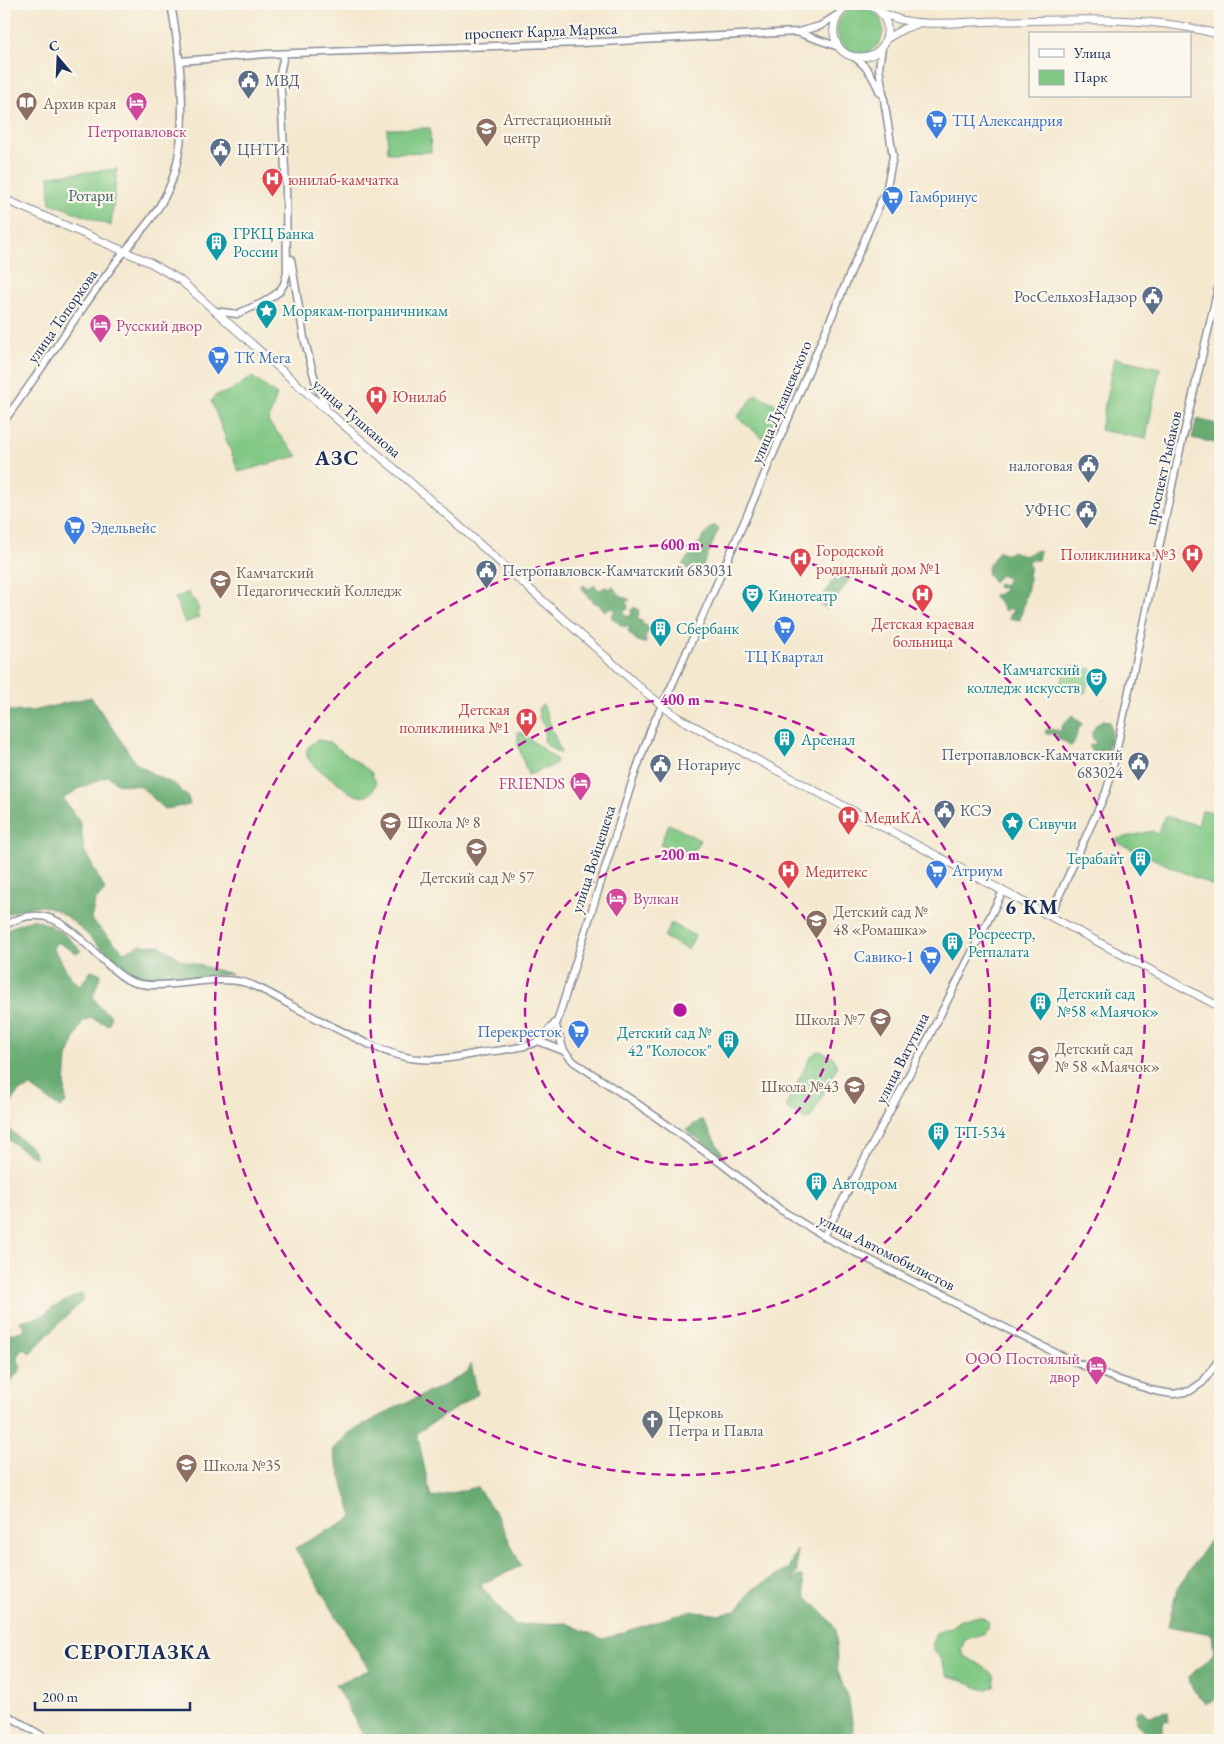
<svg xmlns="http://www.w3.org/2000/svg" width="1224" height="1744" viewBox="0 0 1224 1744" font-family="'EB Garamond',serif">
<style>
.green{fill:#81c884;stroke:#4e7c71}
.forest{fill:#68ac72;stroke:#426e68}
.lines{fill:none;stroke-linecap:round;stroke-linejoin:round}
.stream{stroke:#67c0e5;stroke-width:1}
.secondary-casing{stroke:#888c96;stroke-width:9}
.primary-casing{stroke:#888c96;stroke-width:9}
.secondary{stroke:#fff;stroke-width:6}
.primary{stroke:#fff;stroke-width:7}
.ring{fill:none;stroke:#b5179e;stroke-width:2.5;stroke-dasharray:9 6}
.labels{text-anchor:middle;dominant-baseline:central;stroke-width:4.5;stroke-linejoin:round;paint-order:stroke}
.street-label{font-size:16px;fill:#1b2f5e;stroke:#fbf7ec}
.service-label{font-size:16px;fill:#4e5e75;stroke:#fbf7ec;text-anchor:start}
.education-label{font-size:16px;fill:#785e54;stroke:#fbf7ec;text-anchor:start}
.shop-label{font-size:16px;fill:#366cbe;stroke:#fbf7ec;text-anchor:start}
.hotel-label{font-size:16px;fill:#b23c85;stroke:#fbf7ec;text-anchor:start}
.health-label{font-size:16px;fill:#be3a42;stroke:#fbf7ec;text-anchor:start}
.park-label{font-size:16px;fill:#3a5d69;stroke:#fbf7ec}
.culture-label{font-size:16px;fill:#0d838f;stroke:#fbf7ec;text-anchor:start}
.worship-label{font-size:16px;fill:#5b616d;stroke:#fbf7ec;text-anchor:start}
.district-label{font-size:21px;font-weight:bold;letter-spacing:1px;fill:#1b2f5e;stroke:#fbf7ec}
.centre{fill:#b5179e;stroke:#fbf7ec;stroke-width:2.5}
.ring-label{font-size:15px;text-anchor:middle;font-weight:bold;fill:#b5179e;stroke:#fbf7ec;stroke-width:4.5;stroke-linejoin:round;paint-order:stroke}
</style>
<rect width="100%" height="100%" fill="#fbf7ec"/>
<filter id="ink" filterUnits="userSpaceOnUse"><feTurbulence type="fractalNoise" baseFrequency=".02" numOctaves="2"/><feDisplacementMap in="SourceGraphic" scale="10" xChannelSelector="R" yChannelSelector="G"/><feConvolveMatrix kernelMatrix="1 2 1 2 8 2 1 2 1" color-interpolation-filters="sRGB"/></filter>
<filter id="wash" filterUnits="userSpaceOnUse"><feTurbulence type="fractalNoise" baseFrequency=".0096" numOctaves="4" result="noise"/><feDisplacementMap in="SourceGraphic" scale="20" xChannelSelector="R" yChannelSelector="G"/><feGaussianBlur stdDeviation="1.12" result="paint"/><feColorMatrix in="noise" values="0 0 0 0 0 0 0 0 0 0 0 0 0 0 0 0 0 1.4 0 .05"/><feComposite in="paint" operator="in"/></filter>
<g filter="url(#wash)">
<rect width="100%" height="100%" fill="#f4e8cf"/>
<g class="green">
<circle cx="860" cy="30" r="23"/>
<polygon points="430,128 431,152 388,153 387,129"/>
<polygon points="117,169 111,226 50,203 49,176"/>
<polygon points="1114,358 1160,368 1146,439 1100,430"/>
<path d="M252,377L277,395L268,422L298,456L239,472L211,401L216,395C230,393 240,384 252,377Z"/>
<polygon points="756,394 781,407 765,440 737,417"/>
<polygon points="189,592 191,599 195,600 199,610 197,613 199,617 185,623 175,598"/>
<polygon points="1066,666 1078,666 1078,670 1081,670 1082,667 1092,669 1085,693 1060,687"/>
<polygon points="543,704 561,753 557,752 544,743 545,727 540,719 538,708"/>
<polygon points="518,732 522,733 557,760 555,765 528,775 518,745"/>
<path d="M318,740L329,742L371,772L376,783C374,792 368,798 359,796C351,795 342,786 336,781C323,773 289,754 318,740Z"/>
<polygon points="1202,810 1220,813 1220,889 1114,841 1117,839 1152,831 1158,834 1165,816 1198,825"/>
<polygon points="669,824 700,840 690,858 660,844"/>
<polygon points="671,923 695,936 688,950 664,937"/>
<polygon points="817,1051 822,1052 834,1058 837,1067 812,1116 806,1120 789,1111 786,1105 811,1056"/>
<path d="M972,1617H981L989,1622L985,1633L965,1640L961,1649L965,1658L978,1663L994,1675L995,1685L986,1690L976,1687L964,1680L948,1676C945,1671 944,1665 941,1660C933,1647 930,1649 936,1633L951,1627L960,1620Z"/>
</g>
<g class="forest">
<polygon points="1197,419 1220,425 1220,444 1192,438"/>
<polygon points="712,526 715,526 719,528 701,571 689,570 682,565"/>
<polygon points="1037,550 1040,551 1038,560 1029,560 1028,564 1030,566 1028,575 1030,579 1020,620 1009,618 1011,613 1015,612 1009,608 1005,611 993,594 998,595 1005,590 1003,587 998,588 997,585 999,583 1004,585 1008,579 1001,575 994,582 987,573 989,565 999,551 1008,554 1012,551 1024,556"/>
<polygon points="842,565 850,571 848,575 850,578 835,601 832,601 827,609 825,608 827,604 822,607 821,606 823,602 821,599"/>
<path d="M583,585L589,589L595,585L597,589L600,590L605,587L611,589L612,586L620,595L630,600L625,602L628,605L627,610H624V613L628,617L632,614L631,610L635,607C641,611 639,614 637,619L642,621L643,625H646L650,631L645,636L646,643C639,644 632,637 628,631L630,627L622,626L611,617L615,610L611,608L605,611L598,604L593,602V599L589,598L582,588Z"/>
<path d="M91,697L136,763L155,775L176,785L188,797L190,805L165,809L140,786L118,784L108,776L78,789L63,799L80,822L84,850L105,890L95,901L91,919L124,952L141,944L146,946L159,945L182,960L231,974C208,976 160,984 140,976C104,964 79,911 41,906C32,905 13,912 4,915V773L8,770L7,765L4,760V711H33Z"/>
<polygon points="1072,715 1082,724 1079,728 1073,745 1069,746 1066,742 1058,739 1057,734 1046,734 1045,731 1048,729 1061,731 1062,726"/>
<path d="M1104,720L1110,722C1112,731 1111,741 1107,749L1108,753L1103,758H1102L1098,751H1091L1089,746L1096,743L1092,737C1093,729 1096,722 1104,720Z"/>
<path d="M32,919C54,925 66,934 81,951L77,953L57,942L53,948L71,978L80,985L92,970L101,974L93,996L98,1005L111,1016L109,1025L91,1018L82,1022L67,1057L65,1087L66,1103L60,1108L31,1087L19,1091L4,1116V932L7,929Z"/>
<polygon points="702,1119 725,1158 686,1130"/>
<polygon points="4,1125 34,1150 35,1158 4,1137"/>
<polygon points="82,1293 84,1299 30,1353 23,1348 17,1356 21,1368 4,1391 4,1333 16,1333 26,1329 20,1321 42,1316 52,1308"/>
<polygon points="471,1364 478,1394 417,1433 431,1498 477,1487 498,1517 521,1566 480,1585 514,1625 566,1623 603,1639 689,1611 721,1615 737,1610 752,1590 788,1569 797,1550 797,1573 792,1581 800,1575 802,1577 806,1596 827,1617 836,1629 837,1669 849,1702 855,1740 366,1740 335,1685 369,1670 295,1548 353,1517 333,1450 349,1433 398,1406 445,1385 467,1372"/>
<path d="M1220,1525V1695L1217,1699L1206,1703C1198,1695 1189,1688 1189,1677L1214,1652L1212,1634L1168,1626L1177,1589Z"/>
<path d="M1140,1710H1142L1148,1716L1168,1712L1169,1722L1165,1721C1162,1725 1161,1736 1163,1740H1149L1146,1738L1145,1732C1139,1725 1134,1722 1136,1713Z"/>
</g>
<g class="lines">
<polyline class="stream" points="1214,837 1220,835"/>
</g>
</g>
<g filter="url(#ink)">
<g class="lines">
<defs>
<g id="secondary">
<polyline points="799,33 839,47"/>
<path d="M852,56C867,65 874,78 880,93"/>
<polyline points="180,61 267,54 580,43 798,32 820,26 837,15"/>
<polyline points="291,259 304,338 315,380 327,410"/>
<polyline points="215,311 237,314 264,302 279,292 284,284 287,273 286,188 280,74 284,54"/>
<path d="M4,421C42,369 77,314 116,262C138,234 164,209 174,174C189,125 180,54 171,4"/>
<polyline points="1050,916 1106,792 1111,776 1176,467 1220,280"/>
<path d="M4,926C49,897 75,935 106,963C113,969 121,977 130,981C160,993 209,974 243,982C261,987 278,998 294,1007C327,1023 384,1057 419,1059C439,1061 460,1057 479,1053C492,1051 529,1048 538,1041C545,1036 550,1027 557,1022L633,779L652,726L673,683L748,513L887,187L893,156L879,68L882,47"/>
<polyline points="555,1023 564,1051 574,1062 632,1100 718,1161 781,1210 825,1237 937,1294 1070,1360 1119,1380 1155,1391 1173,1394 1190,1391 1203,1382 1220,1358"/>
<polyline points="538,1041 564,1051"/>
<polyline points="824,1236 931,1033 1003,891"/>
<polyline points="4,1713 49,1740"/>
</g>
<g id="primary">
<path d="M853,4C823,15 830,59 861,57C893,56 897,12 866,4"/>
<path d="M878,9C883,13 889,16 895,18C923,28 973,21 1005,21C1073,20 1154,15 1220,35"/>
<polyline points="886,39 903,29 917,24"/>
<polyline points="4,199 151,263 180,280 340,422 409,481 644,691 677,717 1220,1007"/>
</g>
</defs>
<use href="#secondary" class="secondary-casing"/>
<use href="#primary" class="primary-casing"/>
<use href="#secondary" class="secondary"/>
<use href="#primary" class="primary"/>
</g>
</g>
<g class="ring">
<circle cx="680" cy="1010" r="155"/>
<circle cx="680" cy="1010" r="310"/>
<circle cx="680" cy="1010" r="465"/>
</g>
<defs>
<symbol id="civic-pin" viewBox="-11 -11 22 30"><path d="M0 17L-7.5 6A9.5 9.5 0 1 1 7.5 6Z" fill="#5c6f8a" stroke="#fbf7ec"/><path d="M-.6-6.5H3V-4.5H.6V-3L4-1V1h2V6H-6V1h2V-1L-.6-3ZM-1.2 2.5V6h2.4V2.5Z" fill="#fff"/></symbol>
<symbol id="hotel-pin" viewBox="-11 -11 22 30"><path d="M0 17L-7.5 6A9.5 9.5 0 1 1 7.5 6Z" fill="#d1479c" stroke="#fbf7ec"/><path d="M-6-4.5h1.5V1H6V5H4.5V3h-9V5H-6ZM-4 0a1.8 1.8 0 1 1 3.6 0ZM.5 0V-2.5h3Q6-2.5 6 0Z" fill="#fff"/></symbol>
<symbol id="library-pin" viewBox="-11 -11 22 30"><path d="M0 17L-7.5 6A9.5 9.5 0 1 1 7.5 6Z" fill="#8d6e63" stroke="#fbf7ec"/><path d="M-6-4Q-3-5.5-.7-3.5V5Q-3 3-6 4ZM6-4Q3-5.5 .7-3.5V5Q3 3 6 4Z" fill="#fff"/></symbol>
<symbol id="supermarket-pin" viewBox="-11 -11 22 30"><path d="M0 17L-7.5 6A9.5 9.5 0 1 1 7.5 6Z" fill="#3f7fe0" stroke="#fbf7ec"/><path d="M-6-5.5h2.5l.6 2H6L4.5 2H-2.5L-4.4-4H-6ZM-1.5 3.2a1.3 1.3 0 1 0 .1 0ZM3 3.2a1.3 1.3 0 1 0 .1 0Z" fill="#fff"/></symbol>
<symbol id="school-pin" viewBox="-11 -11 22 30"><path d="M0 17L-7.5 6A9.5 9.5 0 1 1 7.5 6Z" fill="#8d6e63" stroke="#fbf7ec"/><path d="M0-5L7-2L0 1L-7-2ZM-4 1L0 2.5L4 1V4Q0 6-4 4Z" fill="#fff"/></symbol>
<symbol id="hospital-pin" viewBox="-11 -11 22 30"><path d="M0 17L-7.5 6A9.5 9.5 0 1 1 7.5 6Z" fill="#e0444e" stroke="#fbf7ec"/><path d="M-5-5h3v3.5h4V-5h3V5h-3V1.5h-4V5h-3Z" fill="#fff"/></symbol>
<symbol id="building-pin" viewBox="-11 -11 22 30"><path d="M0 17L-7.5 6A9.5 9.5 0 1 1 7.5 6Z" fill="#0f9aa8" stroke="#fbf7ec"/><path d="M-4-6H4V6H1V3H-1V6H-4ZM-2.5-4.3h1.7v1.8h-1.7ZM.8-4.3h1.7v1.8H.8ZM-2.5-1h1.7V.8h-1.7ZM.8-1h1.7V.8H.8Z" fill="#fff"/></symbol>
<symbol id="sight-pin" viewBox="-11 -11 22 30"><path d="M0 17L-7.5 6A9.5 9.5 0 1 1 7.5 6Z" fill="#0f9aa8" stroke="#fbf7ec"/><path d="M0-6L1.8-2.2L6-1.7L2.9 1.2L3.7 5.4L0 3.3L-3.7 5.4L-2.9 1.2L-6-1.7L-1.8-2.2Z" fill="#fff"/></symbol>
<symbol id="university-pin" viewBox="-11 -11 22 30"><path d="M0 17L-7.5 6A9.5 9.5 0 1 1 7.5 6Z" fill="#8d6e63" stroke="#fbf7ec"/><path d="M0-5L7-2L0 1L-7-2ZM-4 1L0 2.5L4 1V4Q0 6-4 4Z" fill="#fff"/></symbol>
<symbol id="theatre-pin" viewBox="-11 -11 22 30"><path d="M0 17L-7.5 6A9.5 9.5 0 1 1 7.5 6Z" fill="#0f9aa8" stroke="#fbf7ec"/><path d="M-5-5.5Q0-4 5-5.5V0Q5 5 0 6Q-5 5-5 0ZM-3.3-2.5H-1v1.5H-3.3ZM1-2.5H3.3v1.5H1ZM-2.8 1Q0 5.5 2.8 1Z" fill="#fff"/></symbol>
<symbol id="church-pin" viewBox="-11 -11 22 30"><path d="M0 17L-7.5 6A9.5 9.5 0 1 1 7.5 6Z" fill="#6b7280" stroke="#fbf7ec"/><path d="M-1.2-6h2.4v3.5h3.3v2.4h-3.3V6h-2.4V-.1h-3.3v-2.4h3.3Z" fill="#fff"/></symbol>
</defs>
<g fill-rule="evenodd">
<use href="#civic-pin" x="236" y="68" width="25" height="34"/>
<use href="#hotel-pin" x="124" y="90" width="25" height="34"/>
<use href="#library-pin" x="14" y="90" width="25" height="34"/>
<use href="#supermarket-pin" x="924" y="108" width="25" height="34"/>
<use href="#school-pin" x="474" y="116" width="25" height="34"/>
<use href="#civic-pin" x="208" y="136" width="25" height="34"/>
<use href="#hospital-pin" x="260" y="166" width="25" height="34"/>
<use href="#supermarket-pin" x="880" y="184" width="25" height="34"/>
<use href="#building-pin" x="204" y="230" width="25" height="34"/>
<use href="#civic-pin" x="1140" y="284" width="25" height="34"/>
<use href="#sight-pin" x="254" y="298" width="25" height="34"/>
<use href="#hotel-pin" x="88" y="312" width="25" height="34"/>
<use href="#supermarket-pin" x="206" y="344" width="25" height="34"/>
<use href="#hospital-pin" x="364" y="384" width="25" height="34"/>
<use href="#civic-pin" x="1076" y="452" width="25" height="34"/>
<use href="#civic-pin" x="1074" y="498" width="25" height="34"/>
<use href="#supermarket-pin" x="62" y="514" width="25" height="34"/>
<use href="#hospital-pin" x="1180" y="542" width="25" height="34"/>
<use href="#hospital-pin" x="788" y="546" width="25" height="34"/>
<use href="#civic-pin" x="474" y="558" width="25" height="34"/>
<use href="#university-pin" x="208" y="568" width="25" height="34"/>
<use href="#hospital-pin" x="910" y="582" width="25" height="34"/>
<use href="#theatre-pin" x="740" y="582" width="25" height="34"/>
<use href="#supermarket-pin" x="772" y="614" width="25" height="34"/>
<use href="#building-pin" x="648" y="616" width="25" height="34"/>
<use href="#theatre-pin" x="1084" y="666" width="25" height="34"/>
<use href="#hospital-pin" x="514" y="706" width="25" height="34"/>
<use href="#building-pin" x="772" y="726" width="25" height="34"/>
<use href="#civic-pin" x="1126" y="750" width="25" height="34"/>
<use href="#civic-pin" x="648" y="752" width="25" height="34"/>
<use href="#hotel-pin" x="568" y="770" width="25" height="34"/>
<use href="#civic-pin" x="932" y="798" width="25" height="34"/>
<use href="#hospital-pin" x="836" y="804" width="25" height="34"/>
<use href="#school-pin" x="378" y="810" width="25" height="34"/>
<use href="#sight-pin" x="1000" y="810" width="25" height="34"/>
<use href="#school-pin" x="464" y="836" width="25" height="34"/>
<use href="#building-pin" x="1128" y="846" width="25" height="34"/>
<use href="#supermarket-pin" x="924" y="858" width="25" height="34"/>
<use href="#hospital-pin" x="776" y="858" width="25" height="34"/>
<use href="#hotel-pin" x="604" y="886" width="25" height="34"/>
<use href="#school-pin" x="804" y="908" width="25" height="34"/>
<use href="#building-pin" x="940" y="930" width="25" height="34"/>
<use href="#supermarket-pin" x="918" y="944" width="25" height="34"/>
<use href="#building-pin" x="1028" y="990" width="25" height="34"/>
<use href="#school-pin" x="868" y="1006" width="25" height="34"/>
<use href="#supermarket-pin" x="566" y="1018" width="25" height="34"/>
<use href="#building-pin" x="716" y="1028" width="25" height="34"/>
<use href="#school-pin" x="1026" y="1044" width="25" height="34"/>
<use href="#school-pin" x="842" y="1074" width="25" height="34"/>
<use href="#building-pin" x="926" y="1120" width="25" height="34"/>
<use href="#building-pin" x="804" y="1170" width="25" height="34"/>
<use href="#hotel-pin" x="1084" y="1354" width="25" height="34"/>
<use href="#church-pin" x="640" y="1408" width="25" height="34"/>
<use href="#school-pin" x="174" y="1452" width="25" height="34"/>
</g>
<g class="labels">
<g class="street-label">
<text transform="translate(541 31) rotate(-2)">проспект Карла Маркса</text>
<text transform="translate(62 316) rotate(-55)">улица Топоркова</text>
<text transform="translate(781 402) rotate(-67)">улица Лукашевского</text>
<text transform="translate(357 418) rotate(41)">улица Тушканова</text>
<text transform="translate(1163 468) rotate(-77)">проспект Рыбаков</text>
<text transform="translate(593 859) rotate(-72)">улица Войцешека</text>
<text transform="translate(902 1058) rotate(-63)">улица Ватутина</text>
<text transform="translate(887 1252) rotate(27)">улица Автомобилистов</text>
</g>
<g class="service-label">
<text x="265" y="80">МВД</text>
<text x="237" y="149">ЦНТИ</text>
<text x="1137" y="296" text-anchor="end">РосСельхозНадзор</text>
<text x="1073" y="465" text-anchor="end">налоговая</text>
<text x="1071" y="510" text-anchor="end">УФНС</text>
<text x="502" y="570">Петропавловск-Камчатский 683031</text>
<text x="1123" y="754" text-anchor="end">Петропавловск-Камчатский<tspan x="1123" dy="18">683024</tspan></text>
<text x="677" y="764">Нотариус</text>
<text x="960" y="810">КСЭ</text>
</g>
<g class="education-label">
<text x="43" y="103">Архив края</text>
<text x="503" y="119">Аттестационный<tspan x="503" dy="18">центр</tspan></text>
<text x="236" y="572">Камчатский<tspan x="236" dy="18">Педагогический Колледж</tspan></text>
<text x="407" y="822">Школа № 8</text>
<text x="477" y="877" text-anchor="middle">Детский сад № 57</text>
<text x="833" y="911">Детский сад №<tspan x="833" dy="18">48 «Ромашка»</tspan></text>
<text x="865" y="1019" text-anchor="end">Школа №7</text>
<text x="1055" y="1048">Детский сад<tspan x="1055" dy="18">№ 58 «Маячок»</tspan></text>
<text x="839" y="1086" text-anchor="end">Школа №43</text>
<text x="203" y="1465">Школа №35</text>
</g>
<g class="shop-label">
<text x="952" y="120">ТЦ Александрия</text>
<text x="909" y="196">Гамбринус</text>
<text x="234" y="357">ТК Мега</text>
<text x="91" y="527">Эдельвейс</text>
<text x="784" y="656" text-anchor="middle">ТЦ Квартал</text>
<text x="952" y="870">Атриум</text>
<text x="914" y="956" text-anchor="end">Савико-1</text>
<text x="562" y="1031" text-anchor="end">Перекресток</text>
</g>
<g class="hotel-label">
<text x="137" y="131" text-anchor="middle">Петропавловск</text>
<text x="116" y="325">Русский двор</text>
<text x="565" y="783" text-anchor="end">FRIENDS</text>
<text x="633" y="898">Вулкан</text>
<text x="1080" y="1358" text-anchor="end">ООО Постоялый<tspan x="1080" dy="18">двор</tspan></text>
</g>
<g class="health-label">
<text x="288" y="179">юнилаб-камчатка</text>
<text x="392" y="396">Юнилаб</text>
<text x="816" y="550">Городской<tspan x="816" dy="18">родильный дом №1</tspan></text>
<text x="1176" y="554" text-anchor="end">Поликлиника №3</text>
<text x="923" y="623" text-anchor="middle">Детская краевая<tspan x="923" dy="18">больница</tspan></text>
<text x="510" y="709" text-anchor="end">Детская<tspan x="510" dy="18">поликлиника №1</tspan></text>
<text x="864" y="817">МедиКА</text>
<text x="805" y="871">Медитекс</text>
</g>
<g class="park-label">
<text x="91" y="195">Ротари</text>
</g>
<g class="culture-label">
<text x="233" y="233">ГРКЦ Банка<tspan x="233" dy="18">России</tspan></text>
<text x="282" y="310">Морякам-пограничникам</text>
<text x="768" y="595">Кинотеатр</text>
<text x="676" y="628">Сбербанк</text>
<text x="1080" y="669" text-anchor="end">Камчатский<tspan x="1080" dy="18">колледж искусств</tspan></text>
<text x="801" y="739">Арсенал</text>
<text x="1028" y="823">Сивучи</text>
<text x="1124" y="858" text-anchor="end">Терабайт</text>
<text x="968" y="933">Росреестр,<tspan x="968" dy="18">Регпалата</tspan></text>
<text x="1057" y="993">Детский сад<tspan x="1057" dy="18">№58 «Маячок»</tspan></text>
<text x="712" y="1032" text-anchor="end">Детский сад №<tspan x="712" dy="18">42 "Колосок"</tspan></text>
<text x="954" y="1132">ТП-534</text>
<text x="832" y="1183">Автодром</text>
</g>
<g class="worship-label">
<text x="668" y="1412">Церковь<tspan x="668" dy="18">Петра и Павла</tspan></text>
</g>
<g class="district-label">
<text x="337" y="457">АЗС</text>
<text x="1032" y="906">6 КМ</text>
<text x="138" y="1651">СЕРОГЛАЗКА</text>
</g>
</g>
<circle cx="680" cy="1010" r="8" class="centre"/>
<g class="ring-label">
<text x="680" y="550">600 m</text>
<text x="680" y="705">400 m</text>
<text x="680" y="860">200 m</text>
</g>
<rect width="1224" height="1744" fill="none" stroke="#fbf7ec" stroke-width="20"/>
<rect x="1029" y="32" width="162" height="65" fill="#fbf7ec" stroke="#a1a7b3"/>
<rect x="1039" y="49" width="25" height="8" fill="#ffffff" stroke="#a1a7b3"/>
<text x="1074" y="58" font-size="15" fill="#1b2f5e">Улица</text>
<rect x="1039" y="70" width="25" height="15" fill="#81c884" stroke="#a1a7b3"/>
<text x="1074" y="82" font-size="15" fill="#1b2f5e">Парк</text>
<g transform="translate(58 58) rotate(341)" stroke="#fbf7ec" stroke-width="4" paint-order="stroke">
<path d="M0-4L9 19L0 12L-9 19Z" fill="#1b2f5e"/>
<text y="-8" font-size="14" font-weight="bold" text-anchor="middle" fill="#1b2f5e">С</text>
</g>
<path d="M35 1702v8h155v-8" fill="none" stroke="#1b2f5e" stroke-width="2.5"/>
<text x="42" y="1702" font-size="15" fill="#1b2f5e" stroke="#fbf7ec" stroke-width="4" paint-order="stroke">200 m</text>
</svg>
